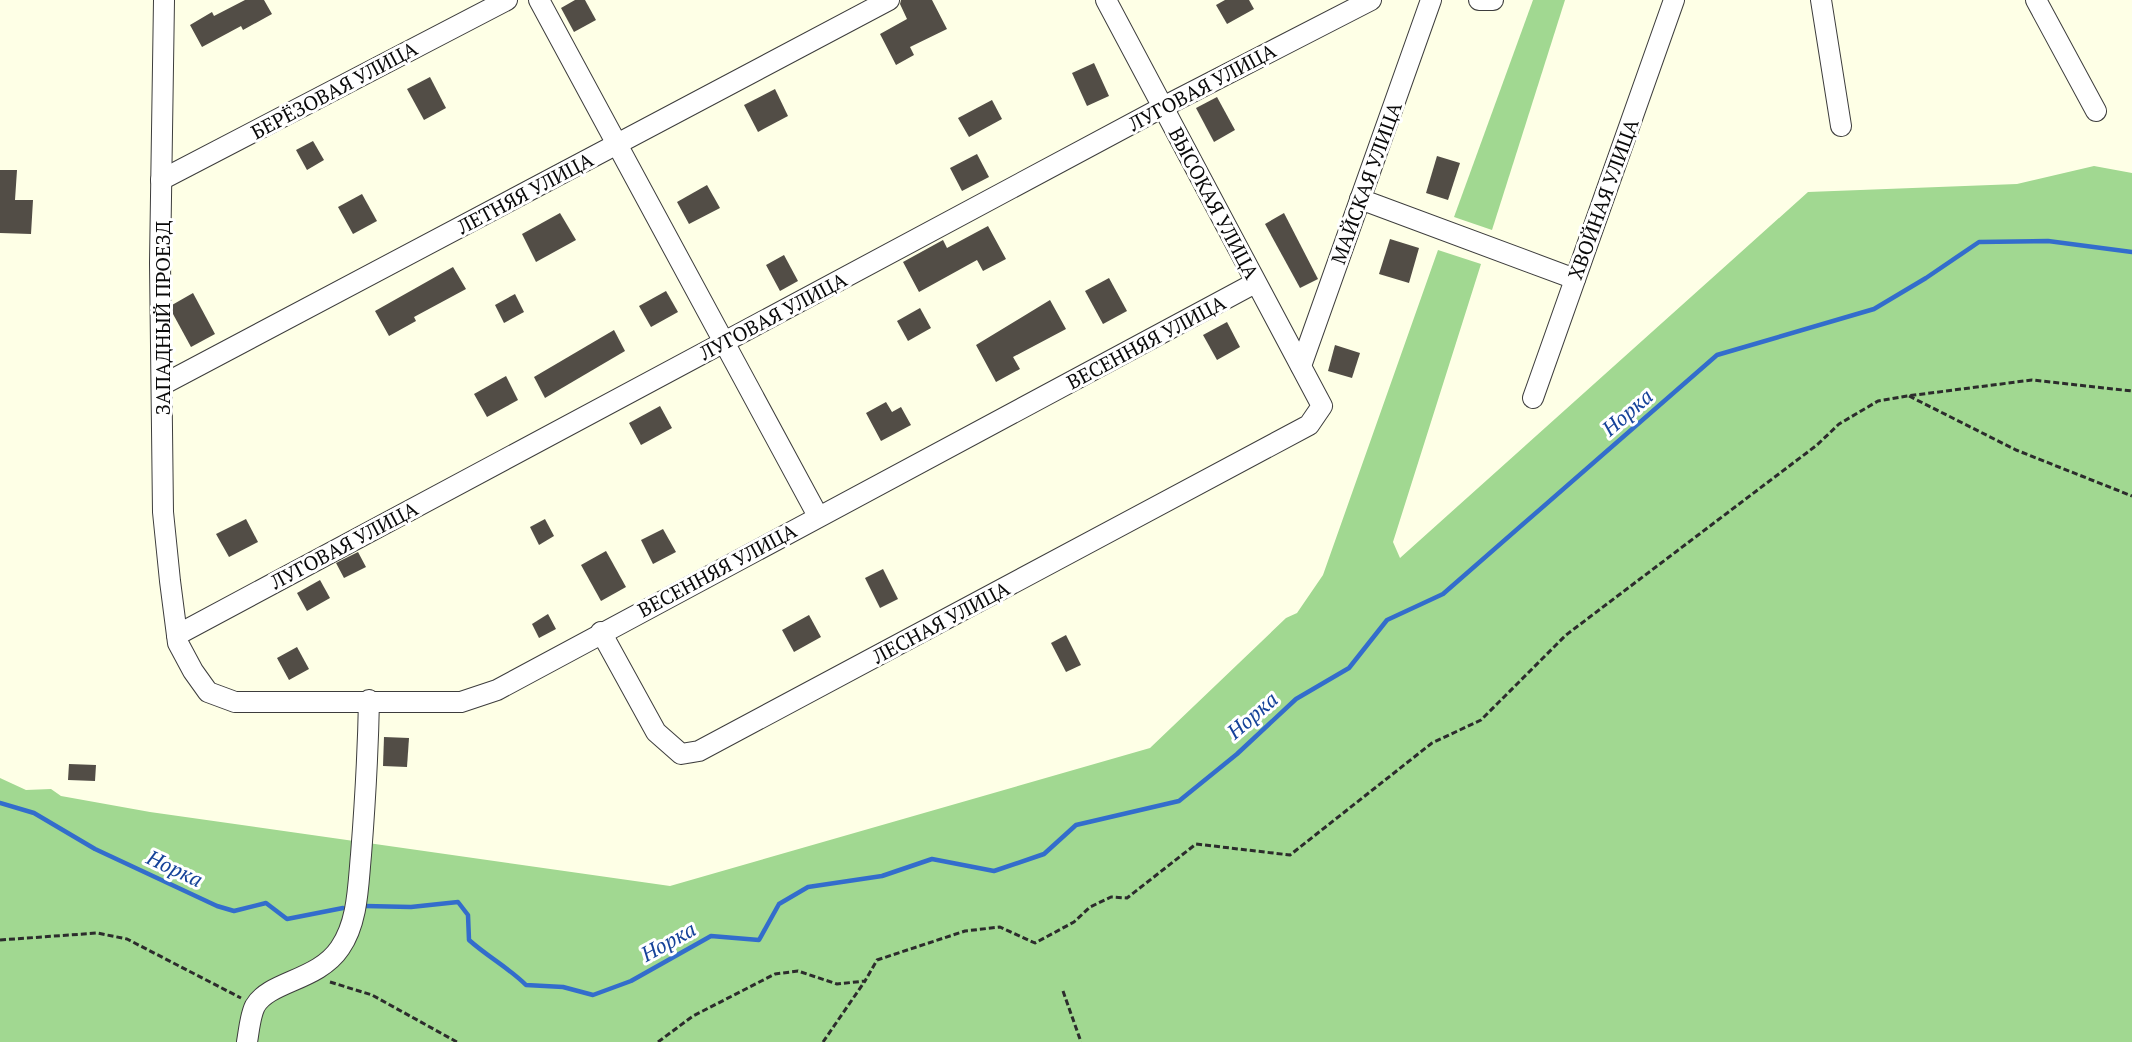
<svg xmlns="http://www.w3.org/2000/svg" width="2132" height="1042" viewBox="0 0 2132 1042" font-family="'PT Serif',serif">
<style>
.forest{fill:#a1d891}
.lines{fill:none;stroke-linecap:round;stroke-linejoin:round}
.stream{stroke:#336dcc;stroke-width:4.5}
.building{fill:#524d46}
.minor-casing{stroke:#3d3d3d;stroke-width:22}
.path{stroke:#2c2c2c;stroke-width:3;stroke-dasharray:6 3;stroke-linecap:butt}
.minor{stroke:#fff;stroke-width:20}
.labels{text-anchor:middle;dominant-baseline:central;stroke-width:6;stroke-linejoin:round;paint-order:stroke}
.street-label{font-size:20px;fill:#0a0a0a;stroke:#fff}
.water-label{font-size:21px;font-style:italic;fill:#154299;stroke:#fff}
</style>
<rect width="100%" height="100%" fill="#feffe6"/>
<g class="forest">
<polygon points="1533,0 1565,0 1492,230 1454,217"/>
<polygon points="2094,166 2132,173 2132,1042 0,1042 0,778 26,790 51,789 61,796 150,812 670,886 1150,748 1286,618 1297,613 1323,575 1438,250 1481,264 1393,542 1400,558 1808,192 2017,184"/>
</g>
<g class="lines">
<g class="stream">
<polyline points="0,803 34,813 95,849 217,906 234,911 266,903 287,919 343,908"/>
<path d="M365,906L411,907L458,902L468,915L469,940C488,957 509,968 526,985L563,987L593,995L631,981L711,936L759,940L779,904L808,887L882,876L932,859L994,871L1044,854L1076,825L1179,801L1237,754L1296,699L1349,668L1387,620L1443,594L1717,355L1874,309L1926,278L1979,242L2048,241L2132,252"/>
</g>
</g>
<g class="building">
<polygon points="245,0 264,0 272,14 243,30 241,26 202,47 190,25 212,12 214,16"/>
<polygon points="575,0 585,0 596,20 574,32 561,8"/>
<polygon points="901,0 932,0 947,29 910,47 914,55 896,65 880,34 907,19 900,4"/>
<polygon points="1225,0 1249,0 1254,9 1227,24 1216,5"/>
<polygon points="1094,63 1109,96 1087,106 1072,73"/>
<polygon points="430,77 446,108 424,120 407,89"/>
<polygon points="775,89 788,116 758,132 744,105"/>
<polygon points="1217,97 1235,130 1214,142 1196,108"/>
<polygon points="992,100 1002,119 969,137 958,118"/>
<polygon points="313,141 324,160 307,170 296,150"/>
<polygon points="977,154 989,177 962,191 950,168"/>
<polygon points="1437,156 1460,163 1448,200 1426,193"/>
<polygon points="0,170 17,170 15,200 33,200 31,234 0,233"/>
<polygon points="707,185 720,208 689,224 677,202"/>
<polygon points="362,194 377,221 353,234 338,207"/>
<polygon points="560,213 576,240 536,262 522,234"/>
<polygon points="1284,213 1318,279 1300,288 1265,224"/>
<polygon points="988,226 1006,259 983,271 977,260 919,292 903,262 943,240 947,248"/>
<polygon points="1390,239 1419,248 1409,283 1379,274"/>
<polygon points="784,255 798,281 780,291 766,265"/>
<polygon points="453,267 466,289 414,317 416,321 389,336 375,311"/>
<polygon points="1109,278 1127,311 1103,324 1085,291"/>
<polygon points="666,291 678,312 651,327 639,306"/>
<polygon points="193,293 215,334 191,347 173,314 172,305"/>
<polygon points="515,294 524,312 504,323 495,305"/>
<polygon points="1050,300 1066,329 1013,357 1020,369 996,382 976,345"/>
<polygon points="920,308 931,328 908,341 897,321"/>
<polygon points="1227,322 1240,347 1217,360 1203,335"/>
<polygon points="614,330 625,351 545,398 534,377"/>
<polygon points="1335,345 1360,353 1352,378 1328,371"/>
<polygon points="506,376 518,400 487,417 474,394"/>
<polygon points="886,402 892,412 901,407 911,425 881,441 866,413"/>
<polygon points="660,406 672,428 641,445 629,423"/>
<polygon points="246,519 258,542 229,557 216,534"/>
<polygon points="545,519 554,536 539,545 530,527"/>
<polygon points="663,529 676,552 653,564 641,540"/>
<polygon points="606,551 626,587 601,601 581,565"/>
<polygon points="358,552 366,567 344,578 336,563"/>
<polygon points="883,569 898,599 880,608 865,578"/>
<polygon points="320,580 330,598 307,611 297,593"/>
<polygon points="548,614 556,629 539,638 532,624"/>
<polygon points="809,615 821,637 794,652 782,630"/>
<polygon points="1066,635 1081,665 1066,672 1051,643"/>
<polygon points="297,647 309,669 289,680 277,658"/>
<polygon points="384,737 409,738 407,767 383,766"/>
<polygon points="69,764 96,765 95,781 68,780"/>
</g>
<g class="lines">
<defs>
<g id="minor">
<polyline points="164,0 160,263 163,512 170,581 178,643 193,671 208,692 235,702 461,702 497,690 1255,283"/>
<polyline points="539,0 818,516"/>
<polyline points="1479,0 1493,0"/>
<polyline points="1821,0 1841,126"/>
<polyline points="2036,0 2096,111"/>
<polyline points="161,180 507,0"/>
<polyline points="1360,199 1575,279"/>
<polyline points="1301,366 1431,0"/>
<polyline points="162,385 889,0"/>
<polyline points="1533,398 1674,0"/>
<polyline points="601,632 656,732 681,754 699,751 1309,425 1322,406 1106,0"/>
<polyline points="177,635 1163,107 1371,0"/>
<path d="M247,1042C249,1031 250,1016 255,1006C269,981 318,981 340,948C358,922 358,886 361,855C365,804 368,752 369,700"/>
</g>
</defs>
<use href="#minor" class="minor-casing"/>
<g class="path">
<polyline points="1909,396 2016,450 2132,496"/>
<polyline points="0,940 97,933 127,939 241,998"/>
<polyline points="330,982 372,995 457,1042"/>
<polyline points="1063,991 1081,1042"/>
<polyline points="658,1042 693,1016 775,974 798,971 837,984 865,981 877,960 965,931 1000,927 1035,943 1074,922 1090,907 1111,897 1127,898 1196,844 1290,855 1432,743 1481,720 1566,635 1817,445 1839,424 1878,401 1907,396 2032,380 2132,391"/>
<polyline points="823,1042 865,981"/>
</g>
<use href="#minor" class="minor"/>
</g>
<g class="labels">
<g class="street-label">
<text transform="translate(1202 87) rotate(-28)">ЛУГОВАЯ УЛИЦА</text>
<text transform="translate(334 90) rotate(-28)">БЕРЁЗОВАЯ УЛИЦА</text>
<text transform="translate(1366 183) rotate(-70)">МАЙСКАЯ УЛИЦА</text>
<text transform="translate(525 193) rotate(-28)">ЛЕТНЯЯ УЛИЦА</text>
<text transform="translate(1603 199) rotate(-70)">ХВОЙНАЯ УЛИЦА</text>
<text transform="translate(1214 203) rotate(62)">ВЫСОКАЯ УЛИЦА</text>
<text transform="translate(773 316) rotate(-28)">ЛУГОВАЯ УЛИЦА</text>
<text transform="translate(162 318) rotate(-90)">ЗАПАДНЫЙ ПРОЕЗД</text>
<text transform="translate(1146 342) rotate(-28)">ВЕСЕННЯЯ УЛИЦА</text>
<text transform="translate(344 545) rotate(-28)">ЛУГОВАЯ УЛИЦА</text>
<text transform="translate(717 570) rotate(-28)">ВЕСЕННЯЯ УЛИЦА</text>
<text transform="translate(941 622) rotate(-28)">ЛЕСНАЯ УЛИЦА</text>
</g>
<g class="water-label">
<text transform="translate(1627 412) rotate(-41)">Норка</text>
<text transform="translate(1252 715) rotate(-41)">Норка</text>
<text transform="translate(175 868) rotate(25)">Норка</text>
<text transform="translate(668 941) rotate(-29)">Норка</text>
</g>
</g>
</svg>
